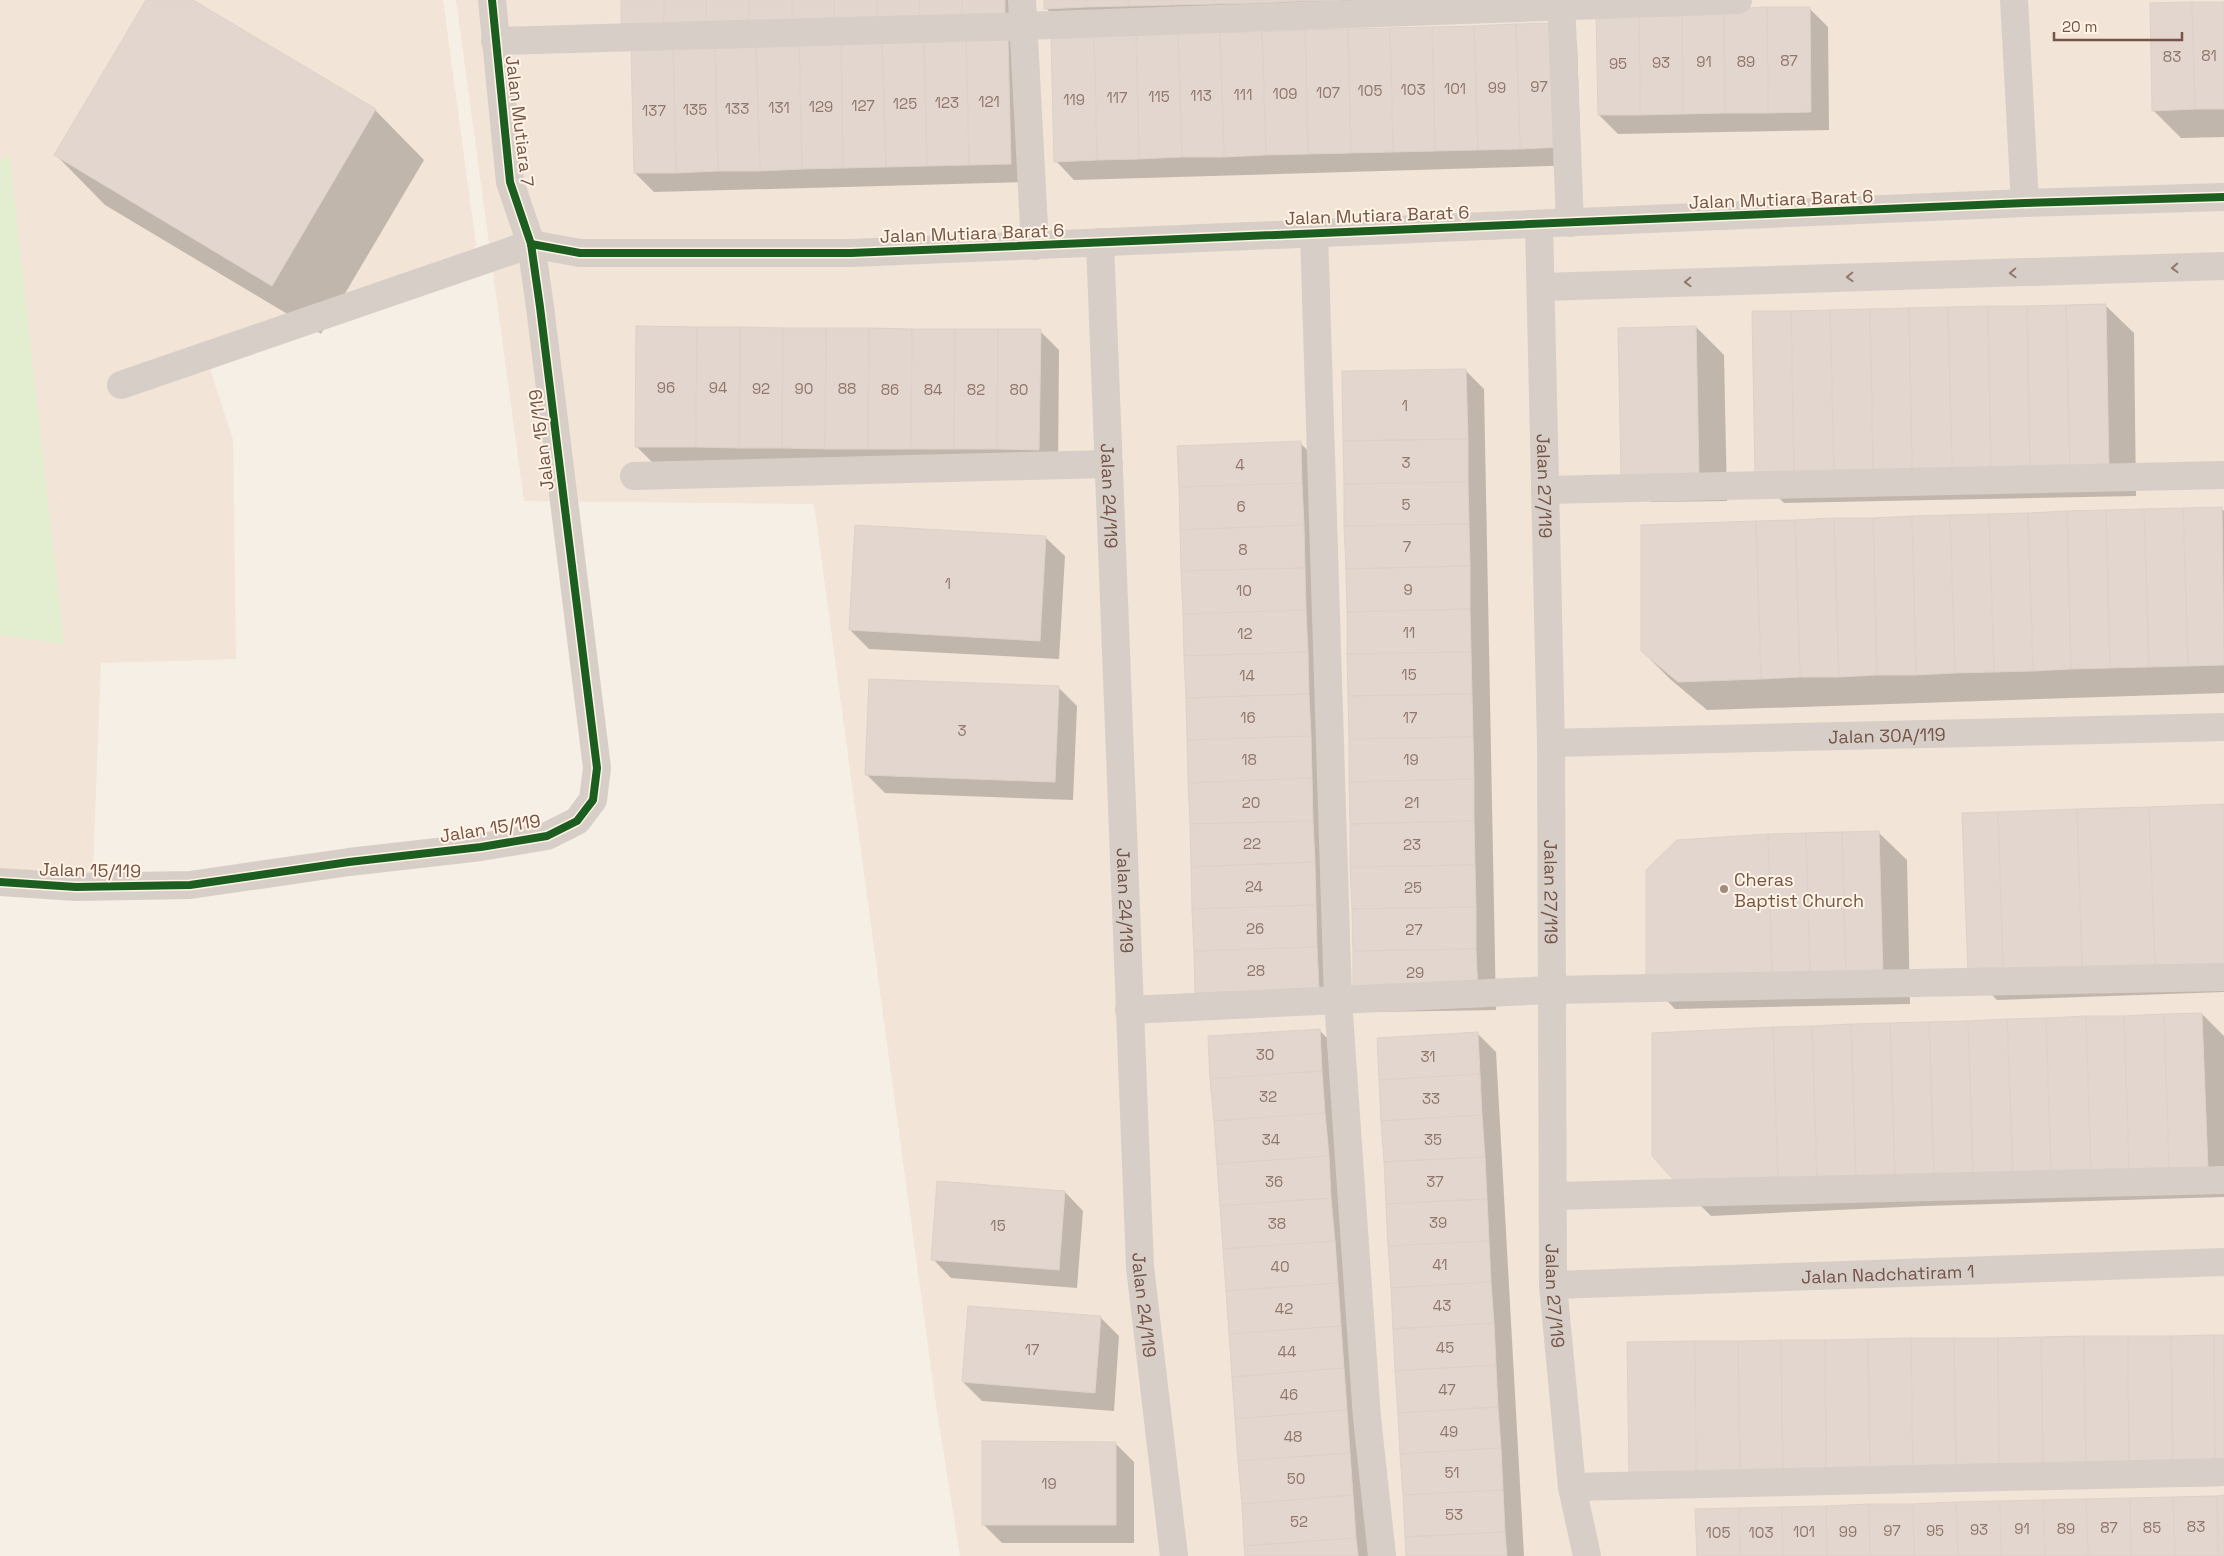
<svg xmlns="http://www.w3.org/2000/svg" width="2224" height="1556" viewBox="0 0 2224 1556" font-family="'Space Grotesk',sans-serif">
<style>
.residential{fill:#f2e4d6}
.green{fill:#e3edd0}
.shadow{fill:#0003}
.building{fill:#e2d6ce;stroke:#dfd1c8}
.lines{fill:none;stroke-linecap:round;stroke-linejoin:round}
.minor{stroke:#d7cec8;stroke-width:28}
.cycleway-casing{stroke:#fff4e6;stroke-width:11}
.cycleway{stroke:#1b5e20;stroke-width:8}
.oneway{stroke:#92796d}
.poi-dot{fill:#a28a7e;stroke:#fff4e6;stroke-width:2}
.labels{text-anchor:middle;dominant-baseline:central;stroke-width:4;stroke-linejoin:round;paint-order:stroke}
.number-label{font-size:15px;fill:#91766a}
.street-label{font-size:18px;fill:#745446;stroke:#fff4e6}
.poi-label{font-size:18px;fill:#745446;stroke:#fff4e6;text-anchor:start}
</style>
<rect width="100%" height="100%" fill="#f6efe6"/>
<g class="residential">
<polygon points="0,0 443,0 476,245 452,284 209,366 233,440 236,659 101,663 92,893 0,883"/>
<polygon points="456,0 2224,0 2224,1556 960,1556 935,1398 814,504 524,501"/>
</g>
<polygon class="green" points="9,153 64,644 0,635 0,162"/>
<g class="shadow">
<polygon points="147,0 191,0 375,110 424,160 321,334 105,205 56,155"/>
<polygon points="622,0 1023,0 1006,37 1026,57 1030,182 654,192 635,173 633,49"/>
<polygon points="1045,0 1572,0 1064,27 1046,8"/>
<polygon points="2224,3 2224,137 2181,138 2153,110"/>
<polygon points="1809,8 1828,27 1829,130 1618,134 1599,115"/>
<polygon points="1559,25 1577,44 1581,165 1074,180 1056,161"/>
<polygon points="2106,306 2134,333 2136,496 1784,503 1756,475"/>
<polygon points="1696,327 1724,355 1727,501 1651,502 1623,475"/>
<polygon points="1040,331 1059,350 1058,468 655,465 636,446"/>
<polygon points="1465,370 1484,389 1496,1010 1373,1012"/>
<polygon points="1300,443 1319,461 1337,1007 1215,1011 1196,993"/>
<polygon points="2221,508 2224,511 2224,693 1707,710 1670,679 1642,651"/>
<polygon points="1046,538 1065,556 1059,659 869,649 850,630"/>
<polygon points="1058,687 1077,706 1073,800 885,793 866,774"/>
<polygon points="2224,805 2224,992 1997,1000 1969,972"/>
<polygon points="1879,833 1907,860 1910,1004 1675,1009 1648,981"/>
<polygon points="2202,1014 2224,1036 2224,1197 1924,1206 1711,1216 1683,1188"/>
<polygon points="1319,1030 1338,1049 1375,1556 1247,1556"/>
<polygon points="1477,1033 1496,1052 1524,1556 1407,1556"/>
<polygon points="1065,1192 1083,1211 1077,1288 951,1278 933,1259"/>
<polygon points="1100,1317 1119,1336 1114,1411 982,1401 963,1382"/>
<polygon points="2224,1336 2224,1486 1649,1494"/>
<polygon points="1115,1443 1134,1462 1134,1543 1002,1543 983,1524"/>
</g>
<g class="building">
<polygon points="146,0 193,0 376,109 272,286 54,155"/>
<polygon points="621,0 664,0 664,23 621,24"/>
<rect x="664" y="0" width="42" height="23"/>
<polygon points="706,0 749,0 749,22 706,23"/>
<polygon points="749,0 792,0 792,21 749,22"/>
<rect x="792" y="0" width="42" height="21"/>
<polygon points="834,0 877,0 877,20 834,21"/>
<polygon points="877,0 919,0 920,19 877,20"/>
<polygon points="919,0 962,0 962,19 920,19"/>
<polygon points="962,0 1005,0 1005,18 962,19"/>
<polygon points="1044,0 1086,0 1087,7 1044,9"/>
<polygon points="1086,0 1129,0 1129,6 1087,7"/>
<polygon points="1129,0 1171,0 1172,5 1129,6"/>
<polygon points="1171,0 1214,0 1214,4 1172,5"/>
<polygon points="1214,0 1257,0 1257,3 1214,4"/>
<polygon points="1257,0 1300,0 1300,1 1257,3"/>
<rect x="1300" y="0" width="42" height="1"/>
<polygon points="2192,2 2195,109 2152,111 2150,3"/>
<polygon points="2192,2 2224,2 2224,109 2195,109"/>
<polygon points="1767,7 1810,7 1811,112 1768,113"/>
<polygon points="1767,7 1768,113 1725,113 1724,9"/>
<polygon points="1682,9 1724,9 1725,113 1683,114"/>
<polygon points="1682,9 1683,114 1640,115 1639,10"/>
<polygon points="1639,10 1640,115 1598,115 1596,11"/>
<polygon points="1559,23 1563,147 1520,149 1516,24"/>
<polygon points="1516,24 1520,149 1478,150 1474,26"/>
<polygon points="1474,26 1478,150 1435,151 1432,27"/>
<polygon points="1432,27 1435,151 1393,152 1390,28"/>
<polygon points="1390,28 1393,152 1351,153 1348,29"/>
<polygon points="1348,29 1351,153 1308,154 1305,30"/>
<polygon points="1305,30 1308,154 1266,155 1262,32"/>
<polygon points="1220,32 1262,32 1266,155 1224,157"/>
<polygon points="1220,32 1224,157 1182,157 1178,34"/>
<polygon points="1178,34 1182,157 1139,159 1136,35"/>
<polygon points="1136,35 1139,159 1097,160 1094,36"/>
<polygon points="1094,36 1097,160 1054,162 1051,37"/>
<polygon points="1008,37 1011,164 969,165 966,39"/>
<polygon points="966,39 969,165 927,166 924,40"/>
<polygon points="924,40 927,166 886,167 882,41"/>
<polygon points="882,41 886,167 843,168 841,42"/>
<polygon points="841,42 843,168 802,169 799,43"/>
<polygon points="799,43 802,169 760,171 756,44"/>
<polygon points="756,44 760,171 718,171 715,45"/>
<polygon points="715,45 718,171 676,173 673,46"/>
<polygon points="673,46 676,173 634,173 631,48"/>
<polygon points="2106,304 2109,469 2070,470 2066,305"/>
<polygon points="2066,305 2070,470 2030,470 2027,306"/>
<polygon points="1988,306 1991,471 1952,472 1948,307"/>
<polygon points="1988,306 2027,306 2030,470 1991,471"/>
<polygon points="1948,307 1952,472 1912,472 1909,308"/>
<polygon points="1909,308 1912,472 1873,473 1870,309"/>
<polygon points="1870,309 1873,473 1834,474 1830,310"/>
<polygon points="1830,310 1834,474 1794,475 1791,311"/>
<polygon points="1752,311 1791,311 1794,475 1755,475"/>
<polygon points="636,326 697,327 696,447 635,447"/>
<polygon points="1696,326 1699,474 1621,475 1618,328"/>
<polygon points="697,327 740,327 739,448 696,447"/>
<polygon points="740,327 783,328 782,448 739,448"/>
<polygon points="783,328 826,328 825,449 782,448"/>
<polygon points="826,328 869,328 868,449 825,449"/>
<polygon points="869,328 912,329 911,449 868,449"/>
<polygon points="912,329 955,329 954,449 911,449"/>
<polygon points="955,329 998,329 997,449 954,449"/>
<polygon points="998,329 1041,329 1039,450 997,449"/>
<polygon points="1466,369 1468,439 1343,441 1342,371"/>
<polygon points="1468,439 1468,482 1344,484 1343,441"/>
<polygon points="1301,441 1302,483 1179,487 1177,446"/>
<polygon points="1468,482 1469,524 1344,526 1344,484"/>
<polygon points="1302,483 1304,525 1180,530 1179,487"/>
<polygon points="2222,507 2224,665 2188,666 2183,508"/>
<polygon points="2183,508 2188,666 2149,667 2144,509"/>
<polygon points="2144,509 2149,667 2110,668 2106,510"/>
<polygon points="2106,510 2110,668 2071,669 2067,511"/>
<polygon points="2067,511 2071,669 2033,671 2028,513"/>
<polygon points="2028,513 2033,671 1994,672 1989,514"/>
<polygon points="1989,514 1994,672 1955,673 1950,515"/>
<polygon points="1950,515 1955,673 1916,675 1912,516"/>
<polygon points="1912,516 1916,675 1877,675 1873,518"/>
<polygon points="1834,518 1839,677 1800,677 1795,520"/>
<polygon points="1834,518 1873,518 1877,675 1839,677"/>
<polygon points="1795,520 1800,677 1761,679 1756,521"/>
<polygon points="1756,521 1761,679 1678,682 1641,651 1641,525"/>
<polygon points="1469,524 1470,566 1346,569 1344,526"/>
<polygon points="855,525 1046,536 1040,641 849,630"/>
<polygon points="1304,525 1305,568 1181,571 1180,530"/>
<polygon points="1470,566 1470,609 1347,612 1346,569"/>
<polygon points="1305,568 1306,610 1183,614 1181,571"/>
<polygon points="1470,609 1471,652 1347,654 1347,612"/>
<polygon points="1306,610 1308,652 1184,656 1183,614"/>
<polygon points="1308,652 1309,694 1186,698 1184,656"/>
<polygon points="1471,652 1472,694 1348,696 1347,654"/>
<polygon points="869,679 1059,686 1055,782 865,775"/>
<polygon points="1309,694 1311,736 1187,740 1186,698"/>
<polygon points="1472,694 1473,737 1349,739 1348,696"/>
<polygon points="1311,736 1312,778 1188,783 1187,740"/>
<polygon points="1473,737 1474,779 1349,782 1349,739"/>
<polygon points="1312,778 1313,821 1190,824 1188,783"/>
<polygon points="1474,779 1474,821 1350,824 1349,782"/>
<polygon points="2224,804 2224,964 2155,966 2149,807"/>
<polygon points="2149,807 2155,966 2082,968 2077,809"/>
<polygon points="2077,809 2082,968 2003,971 1998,812"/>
<polygon points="1998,812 2003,971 1968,973 1962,813"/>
<polygon points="1313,821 1315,862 1191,867 1190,824"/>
<polygon points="1474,821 1475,865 1350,867 1350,824"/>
<polygon points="1879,831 1883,976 1846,977 1842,832"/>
<polygon points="1842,832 1846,977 1810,978 1806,833"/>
<polygon points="1806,833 1810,978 1772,979 1768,834"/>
<polygon points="1768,834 1772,979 1646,981 1646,870 1677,840"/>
<polygon points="1315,862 1316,905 1192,909 1191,867"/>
<polygon points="1475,865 1476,907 1352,909 1350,867"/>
<polygon points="1316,905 1317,947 1194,951 1192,909"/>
<polygon points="1476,907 1476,949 1353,951 1352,909"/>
<polygon points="1317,947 1319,989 1195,993 1194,951"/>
<polygon points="1476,949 1478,992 1353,994 1353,951"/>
<polygon points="2202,1013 2208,1169 2169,1170 2164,1014"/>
<polygon points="2164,1014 2169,1170 2129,1171 2124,1016"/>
<polygon points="2086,1016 2091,1173 2051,1174 2046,1018"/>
<polygon points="2086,1016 2124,1016 2129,1171 2091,1173"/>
<polygon points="2046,1018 2051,1174 2013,1176 2007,1019"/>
<polygon points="2007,1019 2013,1176 1973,1177 1968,1021"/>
<polygon points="1968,1021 1973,1177 1934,1178 1929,1022"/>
<polygon points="1929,1022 1934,1178 1895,1179 1890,1023"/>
<polygon points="1890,1023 1895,1179 1856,1181 1851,1024"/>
<polygon points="1851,1024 1856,1181 1817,1182 1812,1026"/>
<polygon points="1812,1026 1817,1182 1778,1183 1773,1027"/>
<polygon points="1773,1027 1778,1183 1682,1189 1652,1156 1652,1033"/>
<polygon points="1320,1029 1322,1071 1210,1079 1208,1036"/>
<polygon points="1478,1032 1480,1074 1379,1080 1377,1038"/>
<polygon points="1322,1071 1325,1113 1214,1121 1210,1079"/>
<polygon points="1480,1074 1482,1115 1381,1121 1379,1080"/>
<polygon points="1325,1113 1329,1156 1217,1164 1214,1121"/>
<polygon points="1482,1115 1485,1157 1384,1162 1381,1121"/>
<polygon points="1329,1156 1331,1198 1220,1206 1217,1164"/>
<polygon points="1485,1157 1487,1199 1386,1204 1384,1162"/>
<polygon points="937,1181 1065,1191 1059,1270 931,1260"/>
<polygon points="1331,1198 1335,1241 1223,1249 1220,1206"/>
<polygon points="1487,1199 1489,1241 1388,1246 1386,1204"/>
<polygon points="1335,1241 1338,1283 1226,1291 1223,1249"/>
<polygon points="1489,1241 1491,1282 1391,1288 1388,1246"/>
<polygon points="1491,1282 1494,1323 1393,1329 1391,1288"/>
<polygon points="1338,1283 1341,1326 1229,1334 1226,1291"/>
<polygon points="968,1306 1101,1316 1095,1393 962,1382"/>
<polygon points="1494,1323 1496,1365 1395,1371 1393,1329"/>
<polygon points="1341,1326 1344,1368 1232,1377 1229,1334"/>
<polygon points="2214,1335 2224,1335 2224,1468 2215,1468"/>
<polygon points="2214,1335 2215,1468 2173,1469 2171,1336"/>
<polygon points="2084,1336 2086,1470 2043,1471 2041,1337"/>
<polygon points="2084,1336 2128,1336 2129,1469 2086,1470"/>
<polygon points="2128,1336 2171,1336 2173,1469 2129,1469"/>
<polygon points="2041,1337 2043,1471 1999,1471 1998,1338"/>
<polygon points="1911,1338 1913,1472 1870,1472 1868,1339"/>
<polygon points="1911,1338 1954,1338 1956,1471 1913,1472"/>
<polygon points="1954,1338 1998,1338 1999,1471 1956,1471"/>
<polygon points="1868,1339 1870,1472 1826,1473 1825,1340"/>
<polygon points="1781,1340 1783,1474 1740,1474 1738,1341"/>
<polygon points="1781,1340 1825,1340 1826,1473 1783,1474"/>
<polygon points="1695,1341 1696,1474 1629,1475 1627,1342"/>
<polygon points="1695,1341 1738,1341 1740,1474 1696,1474"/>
<polygon points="1496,1365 1498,1407 1398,1413 1395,1371"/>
<polygon points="1344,1368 1347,1410 1235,1419 1232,1377"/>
<polygon points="1498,1407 1501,1448 1400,1454 1398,1413"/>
<polygon points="1347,1410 1350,1453 1238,1461 1235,1419"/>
<polygon points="982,1441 1116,1442 1116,1525 982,1525"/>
<polygon points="1501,1448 1503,1490 1403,1495 1400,1454"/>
<polygon points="1350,1453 1353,1495 1242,1504 1238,1461"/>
<polygon points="1503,1490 1505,1532 1405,1537 1403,1495"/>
<polygon points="1353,1495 1356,1538 1244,1546 1242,1504"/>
<polygon points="2224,1495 2224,1556 2218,1556 2217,1496"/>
<polygon points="2217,1496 2218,1556 2175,1556 2173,1497"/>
<polygon points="2173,1497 2175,1556 2131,1556 2130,1498"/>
<polygon points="2130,1498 2131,1556 2088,1556 2086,1499"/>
<polygon points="2086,1499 2088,1556 2045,1556 2043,1500"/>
<polygon points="2043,1500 2045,1556 2001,1556 2000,1501"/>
<polygon points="2000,1501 2001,1556 1958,1556 1956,1502"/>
<polygon points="1956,1502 1958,1556 1914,1556 1913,1504"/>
<polygon points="1869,1504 1913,1504 1914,1556 1870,1556"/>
<polygon points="1869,1504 1870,1556 1827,1556 1826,1506"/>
<polygon points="1826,1506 1827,1556 1783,1556 1782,1507"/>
<polygon points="1782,1507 1783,1556 1740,1556 1739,1508"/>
<polygon points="1739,1508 1740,1556 1697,1556 1695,1509"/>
<polygon points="1505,1532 1507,1556 1406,1556 1405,1537"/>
<polygon points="1356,1538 1358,1556 1245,1556 1244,1546"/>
</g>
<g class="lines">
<g class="minor">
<polyline points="1022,0 1035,246"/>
<polyline points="1561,0 1570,223"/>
<polyline points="2014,0 2025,203"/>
<polyline points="495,41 1024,26 1738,0"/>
<path id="s1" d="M1539,224L1551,743L1553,1285L1572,1487L1587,1556"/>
<polyline points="1314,232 1338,1000 1367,1418 1382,1556"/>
<path id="s2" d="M1100,242L1140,1267L1174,1556"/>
<polyline points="1542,287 2224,266"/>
<polyline points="121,385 531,244 580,253 851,253 2025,203 2224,197"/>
<polyline points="634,476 1109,464"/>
<polyline points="1545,490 2224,475"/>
<path id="s3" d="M1551,743L2224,727"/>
<polyline points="0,882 76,887 190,885 349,862 481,847 547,836 577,821 593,800 597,768 540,307 531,244 510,182 492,0"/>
<polyline points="1129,1010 1551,990 2224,977"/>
<polyline points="1553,1196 2224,1180"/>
<path id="s4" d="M1553,1285L2224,1262"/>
<polyline points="1572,1487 2224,1472"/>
</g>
<defs>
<g id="cycleway">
<polyline points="531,244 580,253 851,253 2025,203 2224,197"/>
<polyline points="0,882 76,887 190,885 349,862 481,847 547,836 577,821 593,800 597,768 540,307 531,244 510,182 492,0"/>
</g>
</defs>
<use href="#cycleway" class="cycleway-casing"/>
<use href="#cycleway" class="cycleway"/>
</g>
<defs><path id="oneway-chevron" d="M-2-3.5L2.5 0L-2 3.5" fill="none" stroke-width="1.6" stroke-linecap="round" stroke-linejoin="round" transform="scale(1.25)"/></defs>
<g class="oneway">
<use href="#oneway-chevron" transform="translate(2175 268) rotate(178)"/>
<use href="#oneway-chevron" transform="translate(2013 273) rotate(178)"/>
<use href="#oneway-chevron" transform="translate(1850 277) rotate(178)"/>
<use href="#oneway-chevron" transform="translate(1688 282) rotate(178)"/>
</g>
<circle class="poi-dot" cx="1724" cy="889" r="5"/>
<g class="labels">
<g class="number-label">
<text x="2209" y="55">81</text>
<text x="2172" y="56">83</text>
<text x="1789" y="60">87</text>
<text x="1704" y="61">91</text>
<text x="1746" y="61">89</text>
<text x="1661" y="62">93</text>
<text x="1618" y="63">95</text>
<text x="1539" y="86">97</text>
<text x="1497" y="87">99</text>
<text x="1455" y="88">101</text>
<text x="1413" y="89">103</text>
<text x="1370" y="90">105</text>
<text x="1328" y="92">107</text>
<text x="1285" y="93">109</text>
<text x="1243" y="94">111</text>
<text x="1201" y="95">113</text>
<text x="1159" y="96">115</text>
<text x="1117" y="97">117</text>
<text x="1074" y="99">119</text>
<text x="989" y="101">121</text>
<text x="947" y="102">123</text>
<text x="905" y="103">125</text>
<text x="863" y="105">127</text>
<text x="821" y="106">129</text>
<text x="779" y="107">131</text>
<text x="737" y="108">133</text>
<text x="695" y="109">135</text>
<text x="654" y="110">137</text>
<text x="666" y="387">96</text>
<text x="718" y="387">94</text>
<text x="761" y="388">92</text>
<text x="804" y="388">90</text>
<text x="847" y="388">88</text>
<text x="890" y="389">86</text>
<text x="933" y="389">84</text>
<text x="976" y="389">82</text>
<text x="1019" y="389">80</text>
<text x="1405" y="405">1</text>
<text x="1406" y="462">3</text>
<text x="1240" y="464">4</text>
<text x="1406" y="504">5</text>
<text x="1241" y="506">6</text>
<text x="1407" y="546">7</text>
<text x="1243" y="549">8</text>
<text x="948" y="583">1</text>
<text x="1408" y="589">9</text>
<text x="1244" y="590">10</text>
<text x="1409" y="632">11</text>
<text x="1245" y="633">12</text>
<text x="1409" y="674">15</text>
<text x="1247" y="675">14</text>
<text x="1248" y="717">16</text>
<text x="1410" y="717">17</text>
<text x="962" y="730">3</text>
<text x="1249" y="759">18</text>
<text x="1411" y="759">19</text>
<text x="1251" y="802">20</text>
<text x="1412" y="802">21</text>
<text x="1252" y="843">22</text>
<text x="1412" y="844">23</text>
<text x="1254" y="886">24</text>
<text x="1413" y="887">25</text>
<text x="1255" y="928">26</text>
<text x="1414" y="929">27</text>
<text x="1256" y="970">28</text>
<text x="1415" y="972">29</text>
<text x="1265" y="1054">30</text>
<text x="1428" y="1056">31</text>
<text x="1268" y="1096">32</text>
<text x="1431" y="1098">33</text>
<text x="1271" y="1139">34</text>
<text x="1433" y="1139">35</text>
<text x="1274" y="1181">36</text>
<text x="1435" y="1181">37</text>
<text x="1438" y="1222">39</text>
<text x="1277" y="1223">38</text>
<text x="998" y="1225">15</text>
<text x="1440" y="1264">41</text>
<text x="1280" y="1266">40</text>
<text x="1442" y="1305">43</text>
<text x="1284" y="1308">42</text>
<text x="1445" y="1347">45</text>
<text x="1032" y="1349">17</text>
<text x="1287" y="1351">44</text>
<text x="1447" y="1389">47</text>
<text x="1289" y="1394">46</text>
<text x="1449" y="1431">49</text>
<text x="1293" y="1436">48</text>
<text x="1452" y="1472">51</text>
<text x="1296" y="1478">50</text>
<text x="1049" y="1483">19</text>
<text x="1454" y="1514">53</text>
<text x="1299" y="1521">52</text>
<text x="2196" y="1526">83</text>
<text x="2109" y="1527">87</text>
<text x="2152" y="1527">85</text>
<text x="2022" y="1528">91</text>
<text x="2066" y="1528">89</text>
<text x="1979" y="1529">93</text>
<text x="1892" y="1530">97</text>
<text x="1935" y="1530">95</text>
<text x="1804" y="1531">101</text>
<text x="1848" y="1531">99</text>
<text x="1718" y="1532">105</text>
<text x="1761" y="1532">103</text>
</g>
<g class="street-label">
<text transform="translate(520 121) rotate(83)">Jalan Mutiara 7</text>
<text transform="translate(1781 199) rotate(-2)">Jalan Mutiara Barat 6</text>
<text transform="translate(1377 215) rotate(-2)">Jalan Mutiara Barat 6</text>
<text transform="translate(972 233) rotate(-2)">Jalan Mutiara Barat 6</text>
<text transform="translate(541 440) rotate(-97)">Jalan 15/119</text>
<text stroke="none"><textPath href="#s1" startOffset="262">Jalan 27/119</textPath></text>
<text stroke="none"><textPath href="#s2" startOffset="254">Jalan 24/119</textPath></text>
<text stroke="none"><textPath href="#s3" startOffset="336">Jalan 30A/119</textPath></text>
<text transform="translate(490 828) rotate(-9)">Jalan 15/119</text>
<text transform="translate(90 870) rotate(1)">Jalan 15/119</text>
<text stroke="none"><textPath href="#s1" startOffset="668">Jalan 27/119</textPath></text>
<text stroke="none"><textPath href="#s2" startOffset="659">Jalan 24/119</textPath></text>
<text stroke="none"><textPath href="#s4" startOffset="335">Jalan Nadchatiram 1</textPath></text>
<text stroke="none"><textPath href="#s1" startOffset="1072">Jalan 27/119</textPath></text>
<text stroke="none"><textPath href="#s2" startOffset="1064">Jalan 24/119</textPath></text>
</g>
<g class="poi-label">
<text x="1734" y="879">Cheras<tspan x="1734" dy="21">Baptist Church</tspan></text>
</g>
</g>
<path d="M2054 32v8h128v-8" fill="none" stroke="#745446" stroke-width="2.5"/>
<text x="2062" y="32" font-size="15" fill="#745446" stroke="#fff4e6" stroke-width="4" paint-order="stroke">20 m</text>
</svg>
